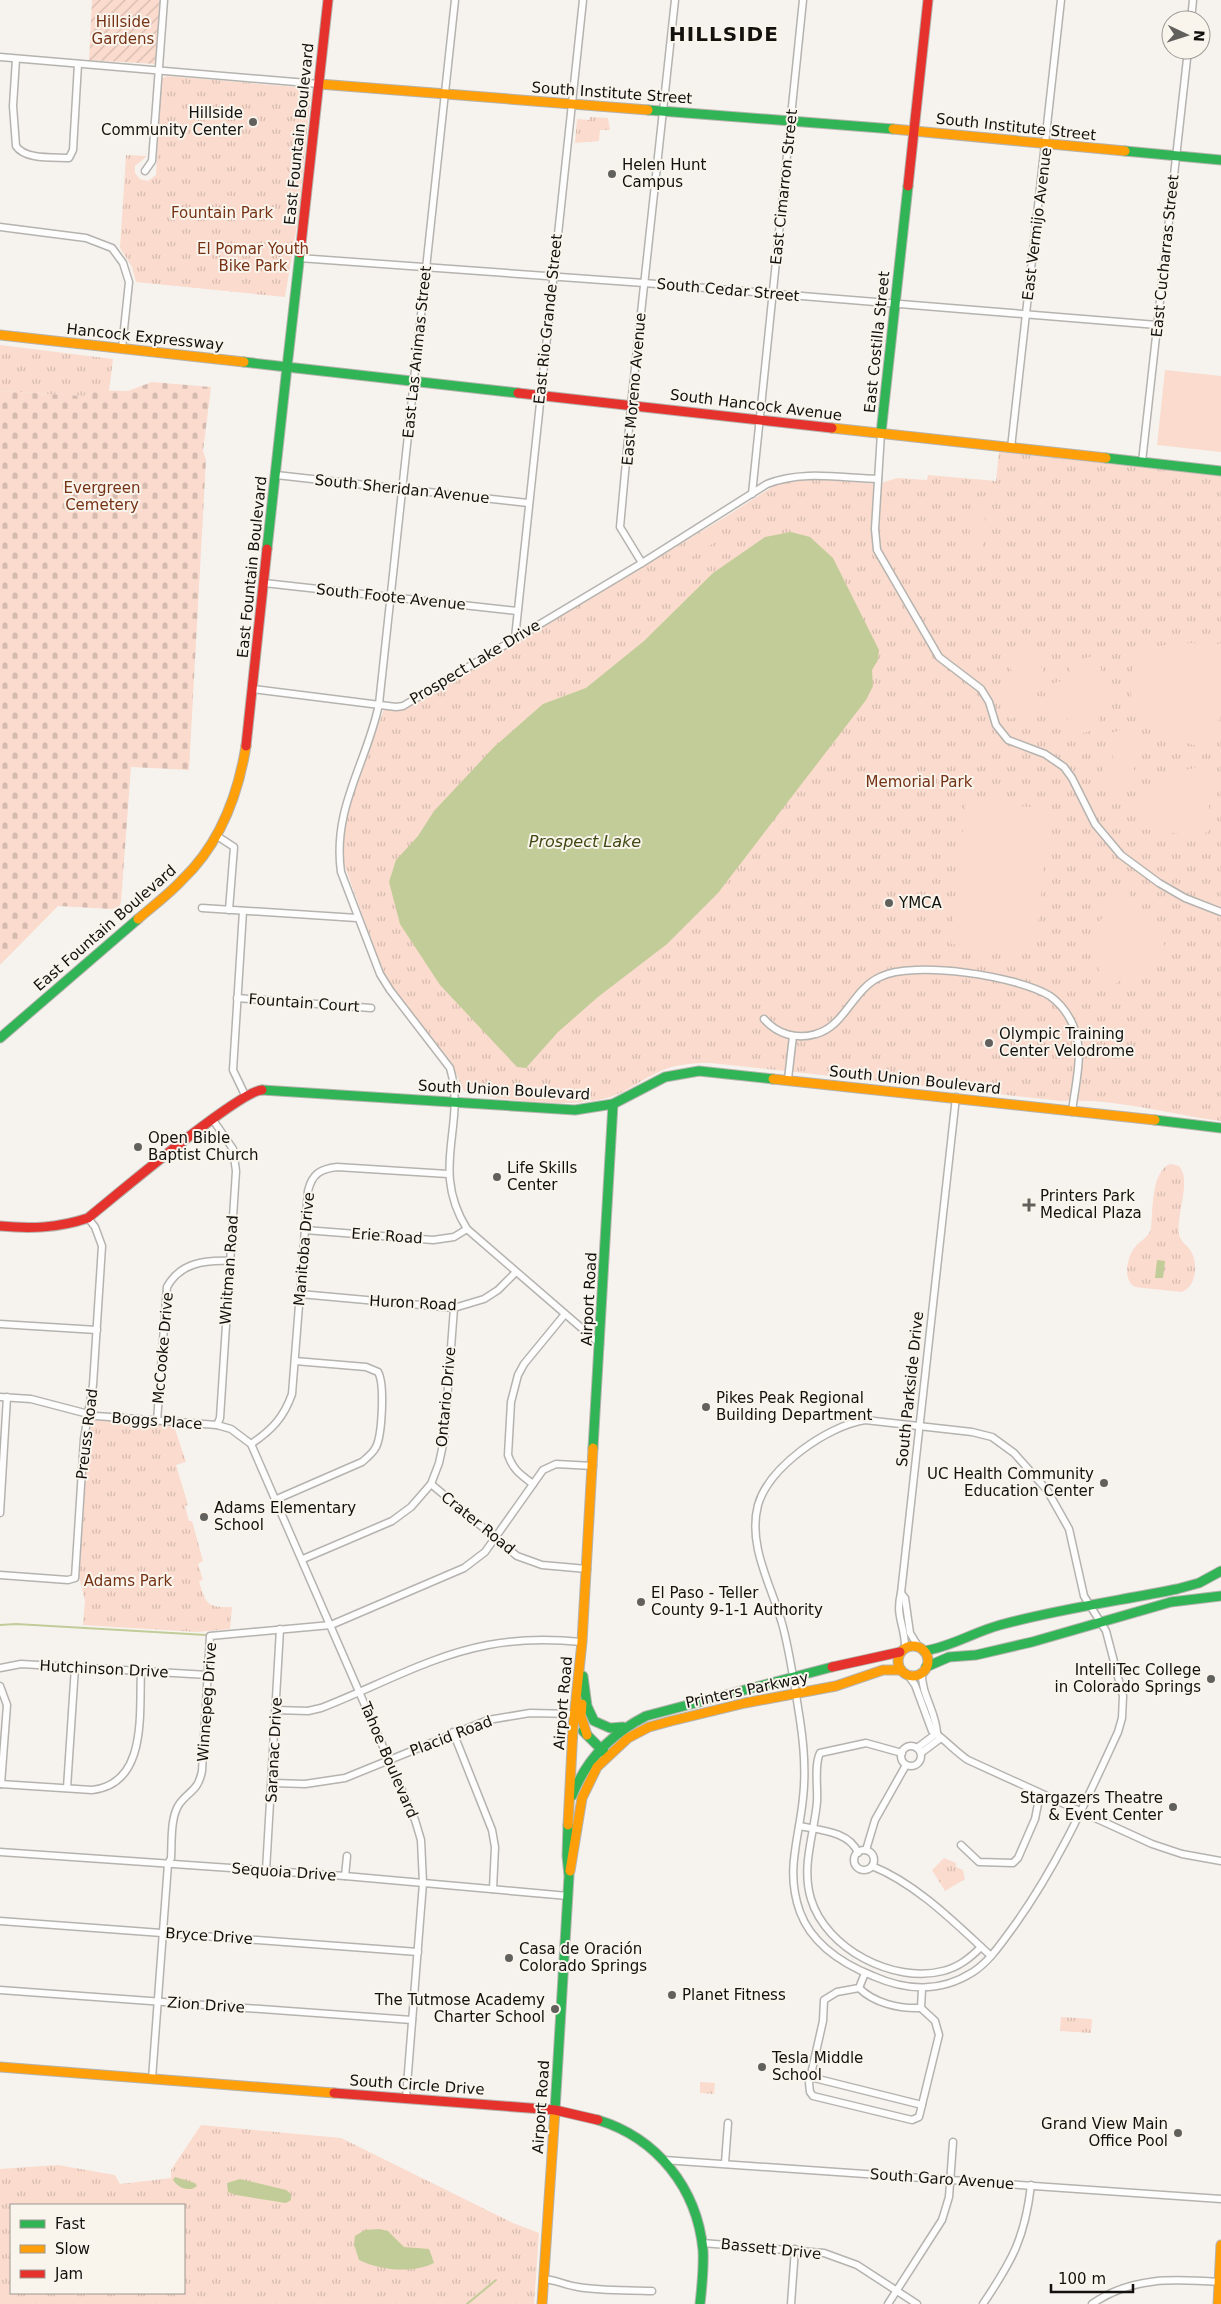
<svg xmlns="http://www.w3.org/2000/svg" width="1221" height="2304" viewBox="0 0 1221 2304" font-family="'DejaVu Sans',sans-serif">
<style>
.grass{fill:url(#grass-tufts);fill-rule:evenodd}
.cemetery{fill:url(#cemetery-stones)}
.garden{fill:url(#garden-furrows)}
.pitch{fill:#fadbcd}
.water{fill:#c2cc98}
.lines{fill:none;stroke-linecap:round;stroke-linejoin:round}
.stream{stroke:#c2cc98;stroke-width:2}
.street-casing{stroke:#b5b3af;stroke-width:9}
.fast-casing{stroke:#b5b3af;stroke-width:11}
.slow-casing{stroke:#b5b3af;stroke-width:11}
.jam-casing{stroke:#b5b3af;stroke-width:11}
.street{stroke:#fefdfd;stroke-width:6}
.fast{stroke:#30b455;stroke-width:9}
.slow{stroke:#ff9f0a;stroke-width:9}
.jam{stroke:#e5322d;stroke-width:9}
.poi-dot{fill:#62605d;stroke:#f9f4ec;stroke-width:2}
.labels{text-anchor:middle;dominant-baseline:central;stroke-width:4;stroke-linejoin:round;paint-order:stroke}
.park-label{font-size:15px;fill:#763215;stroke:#f9f4ec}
.street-label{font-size:15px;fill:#12110e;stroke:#f9f4ec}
.poi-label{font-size:15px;fill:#12110e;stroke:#f9f4ec;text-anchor:start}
.water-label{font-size:16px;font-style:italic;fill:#3f4912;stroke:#f9f4ec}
.district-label{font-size:20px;font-weight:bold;letter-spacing:1px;fill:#12110e;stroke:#f9f4ec}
</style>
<defs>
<pattern id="grass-tufts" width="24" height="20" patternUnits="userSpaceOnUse" patternTransform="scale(1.25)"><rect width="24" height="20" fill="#fadbcd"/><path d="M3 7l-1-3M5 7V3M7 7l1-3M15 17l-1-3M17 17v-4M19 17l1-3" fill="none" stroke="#d5bbaf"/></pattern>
<pattern id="cemetery-stones" width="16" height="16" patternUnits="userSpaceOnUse" patternTransform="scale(1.25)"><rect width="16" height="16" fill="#fadbcd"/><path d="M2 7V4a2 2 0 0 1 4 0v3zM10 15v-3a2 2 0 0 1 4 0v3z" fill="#d5bbaf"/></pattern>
<pattern id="garden-furrows" width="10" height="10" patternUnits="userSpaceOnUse" patternTransform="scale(1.25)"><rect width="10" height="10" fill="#fadbcd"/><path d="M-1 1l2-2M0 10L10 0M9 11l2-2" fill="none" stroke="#d5bbaf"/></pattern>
</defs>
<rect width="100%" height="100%" fill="#f6f3ef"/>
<g class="grass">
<polygon points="167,76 308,88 311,93 298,220 285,297 136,282 132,267 120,248 126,155 147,156 135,166 135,173 140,179 148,181 156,175 161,79"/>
<polygon points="590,117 608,118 610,130 600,130 599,141 575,143 577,119 589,120"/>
<polygon points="0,345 113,359 109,391 84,396 0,391"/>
<path d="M999,452L1221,476V1121C1168,1114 1116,1098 1062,1101L710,1063C693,1063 676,1064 661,1071C643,1078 629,1091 610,1097C574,1109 501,1101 464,1091L451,1062L394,989L382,970L343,861L341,851L345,818L384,709L407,707L477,667L730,514L777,484L798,478L878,484L897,478L927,480L928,475L996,481Z"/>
<path d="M1171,1164L1179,1166C1192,1180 1176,1215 1179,1234C1180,1242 1189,1246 1192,1253C1198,1265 1196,1288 1181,1292L1135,1287C1122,1279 1127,1257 1135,1247C1141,1240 1148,1238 1151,1229C1153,1211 1151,1169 1171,1164Z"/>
<path d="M94,1420L174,1426L186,1462L176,1465L188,1505L185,1506L189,1521H192L203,1561L198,1564L203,1580L199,1581C206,1604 207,1608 232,1607L230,1629L197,1632L83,1625L85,1601L79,1576L87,1449L90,1424Z"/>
<polygon points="944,1858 956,1863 956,1867 963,1870 965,1879 945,1891 932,1870"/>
<polygon points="1061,2017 1092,2019 1091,2033 1060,2031"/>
<polygon points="700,2082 715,2083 714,2094 700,2093"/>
<path d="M201,2125L341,2138L513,2223L539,2233L534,2304H0V2169L58,2165L115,2175L120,2184L171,2178V2170ZM11,2205H184V2293H11Z"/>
</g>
<polygon class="cemetery" points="152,382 211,387 203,451 206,460 189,770 131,767 121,902 119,907 111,909 58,906 0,965 0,391 84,396 87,390 128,391"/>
<polygon class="garden" points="92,0 160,0 156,64 89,60"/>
<g class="pitch">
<polygon points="224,195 247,198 245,212 223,209"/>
<polygon points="1165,370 1221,376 1221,452 1157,445"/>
<polygon points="971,514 985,516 982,556 968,555"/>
<polygon points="718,527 724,537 704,549 698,538"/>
<polygon points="690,544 696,554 678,565 672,554"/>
<path d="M1190,643L1221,644V712L1211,748C1179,743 1132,732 1131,692C1130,678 1134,662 1135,648Z"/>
<polygon points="1037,651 1045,679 1031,683 1038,711 1010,719 1002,691 1016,687 1008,659"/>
<polygon points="1097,655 1109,697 1094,701 1101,728 1072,736 1065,709 1050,713 1043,686 1072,678 1068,663"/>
<polygon points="1136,726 1144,754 1131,757 1138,784 1109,792 1101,765 1114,761 1107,734"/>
<path d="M1196,768L1212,769L1207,832L1199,839L1170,832L1133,828C1143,794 1160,772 1196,768Z"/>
<polygon points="966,801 1050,809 1035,953 951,944"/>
<path d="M1128,892L1165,946C1161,957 1121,980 1109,988C1084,956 1092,912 1128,892Z"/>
</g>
<g class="water">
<polygon points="791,532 810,537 833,558 879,650 878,660 872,670 873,686 866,700 718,893 667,944 598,997 558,1032 526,1068 517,1067 440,985 400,924 389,882 396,860 418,836 434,811 494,747 543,704 586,688 644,641 713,573 765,537"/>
<polygon points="1157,1260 1165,1261 1163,1278 1155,1278"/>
<path d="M175,2177L195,2183L197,2186L192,2189C183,2189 179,2188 173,2180Z"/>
<polygon points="240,2179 286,2190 291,2194 291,2200 286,2203 236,2195 228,2192 227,2183"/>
<path d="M379,2229L388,2231L404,2247L429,2249L434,2263C412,2274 379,2270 359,2260L354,2244L355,2236L365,2230Z"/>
</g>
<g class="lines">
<g class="stream">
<polyline points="0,1625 16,1624 206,1635"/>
<polyline points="467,2304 496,2280"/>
</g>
<defs>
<g id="street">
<path d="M455,0L379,704C367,763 332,808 341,872L380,974L390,990L450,1068C467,1126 429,1168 467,1229L600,1344"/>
<polyline points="1191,20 1193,0"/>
<polyline points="0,57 319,84"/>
<path d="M16,59L13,106L16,146C25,160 54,157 69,158L73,150L78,64"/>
<polyline points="145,171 152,161 164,0"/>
<polyline points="0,227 86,238 112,248 123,263 129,282 122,348"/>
<polyline points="299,258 644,283 1157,325"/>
<polyline points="881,433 875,529 877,550 939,657 981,689 989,702 996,725 1008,740 1045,754 1064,767 1072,778 1095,824 1121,855 1159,883 1185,898 1221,912"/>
<polyline points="1011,448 1061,0"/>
<polyline points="1142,462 1188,50"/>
<polyline points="276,475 528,503"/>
<polyline points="752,494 803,0"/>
<polyline points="642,563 620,527 632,396 675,0"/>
<polyline points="264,583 517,611"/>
<polyline points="515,638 583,0"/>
<path d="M253,689L396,707L403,706L642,563L767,484C802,470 841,478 878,479"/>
<polyline points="217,836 234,847 229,910"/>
<polyline points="202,908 357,918"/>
<polyline points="243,911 233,1070 245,1095"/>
<polyline points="237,998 371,1008"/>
<path d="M764,1019C777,1034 796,1040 816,1034C845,1026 853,989 880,977C913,960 1018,976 1050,996C1060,1003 1068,1014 1073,1025C1085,1052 1075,1084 1072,1112"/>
<polyline points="788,1079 793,1036"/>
<polyline points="213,1120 233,1149 236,1171 220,1418 217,1425"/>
<polyline points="305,1230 433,1240 454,1237 467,1229"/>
<polyline points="300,1294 454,1308 484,1299 498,1290 516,1272"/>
<polyline points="0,1324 97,1330"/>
<polyline points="0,1397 31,1399 96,1416 217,1425 231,1429 251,1444 415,1820 421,1840 423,1883 406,2098"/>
<path d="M865,1420L972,1432L992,1437L1014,1453L1047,1490L1069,1529L1084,1596L1106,1631L1123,1696L1122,1718L1118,1732C1087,1799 1058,1865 1014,1926C1002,1942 990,1961 973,1972C940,1993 907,1991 873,1976C843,1964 812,1944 800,1912C785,1870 799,1840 803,1798C806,1772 804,1746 800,1720C795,1689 791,1658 783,1627C773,1588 747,1547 758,1505C769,1467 827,1426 865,1420Z"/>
<path d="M157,1421L167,1287C180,1263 204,1260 230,1261"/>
<path d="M251,1444C272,1430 284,1417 292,1394L308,1191C312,1174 320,1169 337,1167L448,1174"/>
<polyline points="431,1484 517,1556 542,1565 587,1569"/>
<path d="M533,1484C521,1475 513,1470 508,1455L511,1402L518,1375L524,1364L565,1314"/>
<path d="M277,1499L362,1462C368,1457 373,1453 376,1447C382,1435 385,1384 378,1372L366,1367L295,1361"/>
<polyline points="0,1513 7,1397"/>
<polyline points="303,1559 392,1521 411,1507 431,1484 439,1463 444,1440 454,1308"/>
<polyline points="0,1575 68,1580 75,1578 84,1439 93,1385 102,1246 95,1227 88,1218"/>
<polyline points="901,1593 905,1598 910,1633 918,1646"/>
<path d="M905,1647C905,1625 895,1617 901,1593L956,1097"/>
<polyline points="0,1668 21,1664 208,1675"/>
<path d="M922,1673C921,1694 936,1711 937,1733"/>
<path d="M908,1675L915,1685L932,1731C938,1733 958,1754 968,1760L1152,1844L1182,1854L1221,1861"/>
<polyline points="0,1686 7,1705 1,1784"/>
<path d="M276,1710L308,1711L321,1708C376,1687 429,1656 488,1645C519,1639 550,1639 582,1642"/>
<polyline points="453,1732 492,1830 495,1847 493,1889"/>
<circle cx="911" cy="1756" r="10"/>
<polyline points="917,1748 937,1733"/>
<path d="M902,1753L866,1743L820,1753C814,1765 818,1788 817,1802C814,1835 801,1866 811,1899C826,1949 894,1984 943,1971C959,1967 970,1958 981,1947"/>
<polyline points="921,1753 941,1738"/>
<polyline points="273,1783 305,1784 345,1778 488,1720 530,1713 575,1714"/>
<path d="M0,1784L92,1790C148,1784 139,1712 141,1671"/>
<polyline points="67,1788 75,1667"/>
<path d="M799,1826C818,1830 850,1831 858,1853"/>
<polyline points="961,1845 979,1862 1013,1863 1018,1858 1035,1819 1040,1794"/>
<polyline points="866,1850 875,1820 906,1765"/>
<circle cx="864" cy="1860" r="10"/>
<polyline points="0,1852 345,1876 568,1896"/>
<path d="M872,1866C917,1884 956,1924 991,1956"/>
<polyline points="266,1871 280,1629"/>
<polyline points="345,1876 347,1856"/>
<polyline points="0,1921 418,1952"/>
<polyline points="865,1973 859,1988 837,1992 824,2000 823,2021 809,2083 810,2092 813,2096 912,2120 919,2117 939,2035 935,2021 921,2008 922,1989"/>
<path d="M859,1988C874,2003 899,2009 921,2008"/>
<polyline points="0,1990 412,2020"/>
<polyline points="810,2077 922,2105"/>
<path d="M152,2079L168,1864L171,1858C172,1842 170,1816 180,1803C190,1790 198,1791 202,1771L210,1636L331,1625L464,1568L485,1552L543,1470L556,1464L593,1466"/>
<polyline points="664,2160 1221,2199"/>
<polyline points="725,2163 728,2123"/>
<polyline points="702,2243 824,2253 857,2265 917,2304"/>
<path d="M544,2279C556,2280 565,2285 578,2287C601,2291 628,2290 652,2291"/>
<polyline points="791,2304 795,2249"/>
<polyline points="888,2304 942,2220 949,2197 953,2142"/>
<path d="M983,2304C1012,2261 1025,2238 1031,2185"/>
<path d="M1092,2304C1132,2276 1175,2279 1221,2282"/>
</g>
<g id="fast">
<polyline points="648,110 893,129"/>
<polyline points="1125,151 1221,160"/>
<polyline points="300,253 287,367 518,393"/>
<polyline points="244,362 287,367 267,549"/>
<polyline points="881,433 908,186"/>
<polyline points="1106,458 1221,471"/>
<polyline points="0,1038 138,919"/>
<polyline points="262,1090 575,1110 613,1104 665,1077 699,1071 773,1079"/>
<polyline points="1155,1120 1221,1128"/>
<polyline points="593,1448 613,1104"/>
<path d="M924,1651C951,1647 974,1632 1000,1625C1058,1609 1118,1601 1177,1589L1199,1583L1221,1571"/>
<polyline points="926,1667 949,1657 976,1655 1032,1642 1171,1602 1221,1596"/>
<polyline points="583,1676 587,1706 594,1721 610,1728 623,1727"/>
<polyline points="583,1731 604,1752"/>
<path d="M572,1796C586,1759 611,1734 646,1716L832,1667"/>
<polyline points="555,2110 569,1876 567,1856 568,1825"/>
<path d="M598,2120C657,2138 697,2188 703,2250C704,2268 702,2286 700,2304"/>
</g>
<g id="slow">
<polyline points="319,84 648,110"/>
<polyline points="893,129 1125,151"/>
<polyline points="0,335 244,362"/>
<polyline points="832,428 1106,458"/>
<path d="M138,919C153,906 169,894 182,880C219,845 238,795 246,746"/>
<polyline points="773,1079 1155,1120"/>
<circle cx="913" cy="1661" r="15"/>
<polyline points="582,1704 581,1716 587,1735"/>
<polyline points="568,1825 573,1728 582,1642 593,1448"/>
<polyline points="570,1871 582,1798 597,1767 628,1738 649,1727 671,1721 745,1703 836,1686 883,1670 901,1670"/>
<polyline points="0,2067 334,2093"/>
<polyline points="542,2304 555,2110"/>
<polyline points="1218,2304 1221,2245"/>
</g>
<g id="jam">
<polyline points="908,186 928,0"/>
<polyline points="300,253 328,0"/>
<polyline points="518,393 832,428"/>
<polyline points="246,746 267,549"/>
<path d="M0,1226C31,1229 58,1228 88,1218C114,1197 239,1091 262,1090"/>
<polyline points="832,1667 900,1652"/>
<polyline points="334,2093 555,2110 598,2120"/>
</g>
</defs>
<use href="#street" class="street-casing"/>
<use href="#fast" class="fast-casing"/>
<use href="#slow" class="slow-casing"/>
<use href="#jam" class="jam-casing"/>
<use href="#street" class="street"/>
<use href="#fast" class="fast"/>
<use href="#slow" class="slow"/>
<use href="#jam" class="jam"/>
</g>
<g class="poi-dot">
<circle cx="253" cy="122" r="5"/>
<circle cx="612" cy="174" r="5"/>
<circle cx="889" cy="903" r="5"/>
<circle cx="989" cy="1043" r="5"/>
<circle cx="138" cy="1147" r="5"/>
<circle cx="497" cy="1177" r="5"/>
<path d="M1026.5 1197.5h5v5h5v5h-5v5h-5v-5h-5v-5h5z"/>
<circle cx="706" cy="1407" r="5"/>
<circle cx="1104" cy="1483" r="5"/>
<circle cx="204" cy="1517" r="5"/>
<circle cx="641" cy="1602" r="5"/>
<circle cx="1211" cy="1679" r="5"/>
<circle cx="1173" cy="1807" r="5"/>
<circle cx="509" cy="1958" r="5"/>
<circle cx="672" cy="1995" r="5"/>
<circle cx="555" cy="2009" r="5"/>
<circle cx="762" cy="2067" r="5"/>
<circle cx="1178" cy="2133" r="5"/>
</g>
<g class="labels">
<g class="park-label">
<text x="123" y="22">Hillside<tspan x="123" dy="17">Gardens</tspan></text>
<text x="222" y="213">Fountain Park</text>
<text x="253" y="249">El Pomar Youth<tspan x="253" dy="17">Bike Park</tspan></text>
<text x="102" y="488">Evergreen<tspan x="102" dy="17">Cemetery</tspan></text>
<text x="919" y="782">Memorial Park</text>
<text x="128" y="1581">Adams Park</text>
</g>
<g class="street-label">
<text transform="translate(612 93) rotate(4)">South Institute Street</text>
<text transform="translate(1016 127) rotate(6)">South Institute Street</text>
<text transform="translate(299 134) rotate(-84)">East Fountain Boulevard</text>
<text transform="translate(784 187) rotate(-84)">East Cimarron Street</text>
<text transform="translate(1037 224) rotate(-83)">East Vermijo Avenue</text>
<text transform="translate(1165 256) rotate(-84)">East Cucharras Street</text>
<text transform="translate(728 290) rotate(5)">South Cedar Street</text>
<text transform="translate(548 319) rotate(-84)">East Rio Grande Street</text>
<text transform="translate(145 337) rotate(6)">Hancock Expressway</text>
<text transform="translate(877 342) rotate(-84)">East Costilla Street</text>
<text transform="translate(417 352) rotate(-84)">East Las Animas Street</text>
<text transform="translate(634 389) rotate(-85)">East Moreno Avenue</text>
<text transform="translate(756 405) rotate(7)">South Hancock Avenue</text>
<text transform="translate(402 489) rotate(6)">South Sheridan Avenue</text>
<text transform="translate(252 567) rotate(-84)">East Fountain Boulevard</text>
<text transform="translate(391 597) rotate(6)">South Foote Avenue</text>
<text transform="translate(475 662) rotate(-31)">Prospect Lake Drive</text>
<text transform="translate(105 928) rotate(-41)">East Fountain Boulevard</text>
<text transform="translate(304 1003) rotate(4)">Fountain Court</text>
<text transform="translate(915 1080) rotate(6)">South Union Boulevard</text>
<text transform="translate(504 1090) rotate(3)">South Union Boulevard</text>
<text transform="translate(387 1236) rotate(4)">Erie Road</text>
<text transform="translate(304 1249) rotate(-85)">Manitoba Drive</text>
<text transform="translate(229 1270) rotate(-86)">Whitman Road</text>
<text transform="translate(589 1299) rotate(-87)">Airport Road</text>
<text transform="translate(413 1303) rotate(3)">Huron Road</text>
<text transform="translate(163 1348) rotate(-85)">McCooke Drive</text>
<text transform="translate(910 1389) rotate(-84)">South Parkside Drive</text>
<text transform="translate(446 1397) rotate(-85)">Ontario Drive</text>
<text transform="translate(157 1421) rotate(4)">Boggs Place</text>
<text transform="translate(87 1434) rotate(-83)">Preuss Road</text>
<text transform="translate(478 1523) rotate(39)">Crater Road</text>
<text transform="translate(104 1669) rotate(3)">Hutchinson Drive</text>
<text transform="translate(747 1690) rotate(-12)">Printers Parkway</text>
<text transform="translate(207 1702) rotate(-86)">Winnepeg Drive</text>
<text transform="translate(563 1703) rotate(-85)">Airport Road</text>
<text transform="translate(451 1736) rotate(-21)">Placid Road</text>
<text transform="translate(274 1750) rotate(-87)">Saranac Drive</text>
<text transform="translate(389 1760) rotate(67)">Tahoe Boulevard</text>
<text transform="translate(284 1872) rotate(4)">Sequoia Drive</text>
<text transform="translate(209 1936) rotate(4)">Bryce Drive</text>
<text transform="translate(206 2005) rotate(4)">Zion Drive</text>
<text transform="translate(417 2085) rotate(4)">South Circle Drive</text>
<text transform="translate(541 2107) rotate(-86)">Airport Road</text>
<text transform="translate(942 2179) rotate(4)">South Garo Avenue</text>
<text transform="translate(771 2249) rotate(6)">Bassett Drive</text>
</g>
<g class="poi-label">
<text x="243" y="113" text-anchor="end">Hillside<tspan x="243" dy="17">Community Center</tspan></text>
<text x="622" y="165">Helen Hunt<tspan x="622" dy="17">Campus</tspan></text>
<text x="899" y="903">YMCA</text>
<text x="999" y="1034">Olympic Training<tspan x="999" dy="17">Center Velodrome</tspan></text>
<text x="148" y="1138">Open Bible<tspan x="148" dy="17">Baptist Church</tspan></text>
<text x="507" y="1168">Life Skills<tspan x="507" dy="17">Center</tspan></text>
<text x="1040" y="1196">Printers Park<tspan x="1040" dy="17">Medical Plaza</tspan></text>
<text x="716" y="1398">Pikes Peak Regional<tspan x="716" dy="17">Building Department</tspan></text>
<text x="1094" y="1474" text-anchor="end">UC Health Community<tspan x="1094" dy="17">Education Center</tspan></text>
<text x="214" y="1508">Adams Elementary<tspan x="214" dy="17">School</tspan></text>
<text x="651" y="1593">El Paso - Teller<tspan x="651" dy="17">County 9-1-1 Authority</tspan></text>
<text x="1201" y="1670" text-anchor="end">IntelliTec College<tspan x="1201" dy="17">in Colorado Springs</tspan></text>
<text x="1163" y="1798" text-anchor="end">Stargazers Theatre<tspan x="1163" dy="17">&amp; Event Center</tspan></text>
<text x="519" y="1949">Casa de Oración<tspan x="519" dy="17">Colorado Springs</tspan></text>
<text x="682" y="1995">Planet Fitness</text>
<text x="545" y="2000" text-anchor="end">The Tutmose Academy<tspan x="545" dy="17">Charter School</tspan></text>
<text x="772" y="2058">Tesla Middle<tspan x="772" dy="17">School</tspan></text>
<text x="1168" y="2124" text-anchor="end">Grand View Main<tspan x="1168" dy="17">Office Pool</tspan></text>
</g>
<g class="water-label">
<text x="585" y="841">Prospect Lake</text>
</g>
<g class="district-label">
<text x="724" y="34">HILLSIDE</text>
</g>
</g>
<rect x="10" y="2204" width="175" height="90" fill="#f9f4ec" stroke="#9d9993"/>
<rect x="20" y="2220" width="25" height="8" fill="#30b455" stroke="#9d9993"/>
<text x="55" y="2229" font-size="15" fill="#12110e">Fast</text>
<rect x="20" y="2245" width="25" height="8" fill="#ff9f0a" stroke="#9d9993"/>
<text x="55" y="2254" font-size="15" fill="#12110e">Slow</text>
<rect x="20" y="2270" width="25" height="8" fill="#e5322d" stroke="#9d9993"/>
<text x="55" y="2279" font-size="15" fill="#12110e">Jam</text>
<g transform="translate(1186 35) rotate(94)"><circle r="24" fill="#f9f4ec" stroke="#9d9993"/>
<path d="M0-4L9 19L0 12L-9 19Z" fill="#62605d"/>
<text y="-8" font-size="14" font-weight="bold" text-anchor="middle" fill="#12110e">N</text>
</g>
<path d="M1051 2284v8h82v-8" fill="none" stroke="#12110e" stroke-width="2.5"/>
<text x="1058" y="2284" font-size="15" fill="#12110e" stroke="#f9f4ec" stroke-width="4" paint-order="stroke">100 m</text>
</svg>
